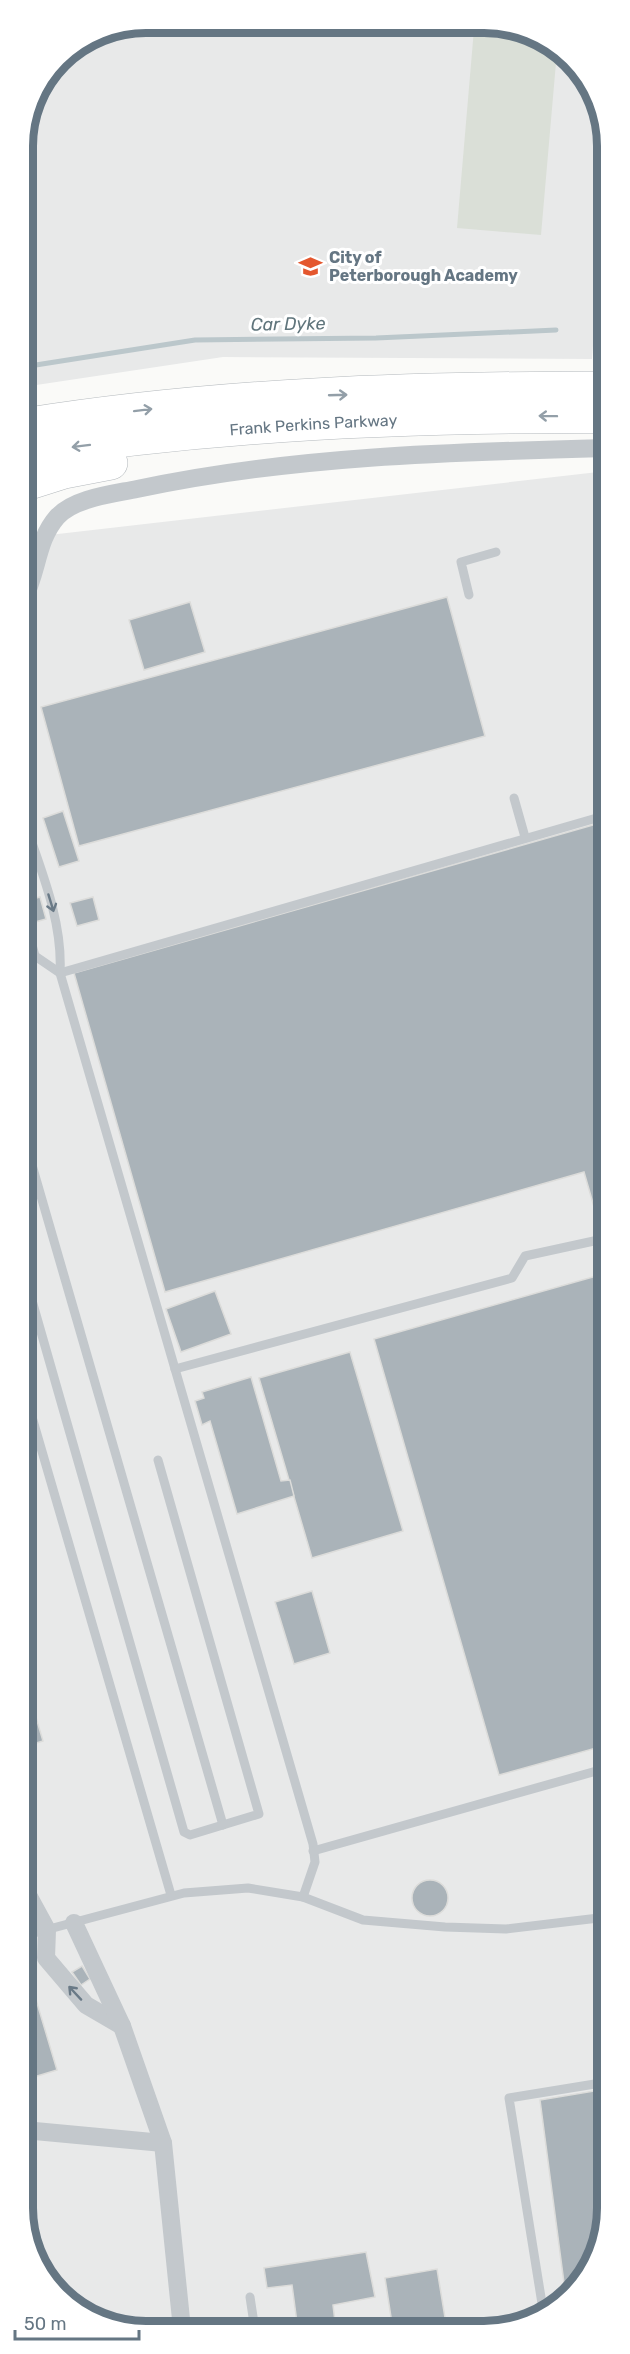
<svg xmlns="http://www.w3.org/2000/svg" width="630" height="2354" viewBox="0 0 630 2354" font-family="Rubik,sans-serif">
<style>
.built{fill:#e8e9e9}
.green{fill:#dadfd7}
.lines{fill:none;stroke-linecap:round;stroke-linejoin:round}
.stream{stroke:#bbc7cb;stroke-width:5}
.building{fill:#aab3b9;stroke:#dcdcda;stroke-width:1.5}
.highway-casing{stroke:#b4b9bd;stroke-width:34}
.path{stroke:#bbbfc2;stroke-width:3;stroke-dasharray:3 3;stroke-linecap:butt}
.lane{stroke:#c3c8cc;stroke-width:9}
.street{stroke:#c3c8cc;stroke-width:18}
.highway{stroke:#fff;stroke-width:33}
.oneway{stroke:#939fa8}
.oneway2{stroke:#6a7a87}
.labels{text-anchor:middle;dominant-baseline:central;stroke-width:6;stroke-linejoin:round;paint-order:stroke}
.poi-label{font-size:16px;font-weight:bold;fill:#657683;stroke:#fff;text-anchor:start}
.street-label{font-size:16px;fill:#657683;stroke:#fff}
.water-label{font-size:18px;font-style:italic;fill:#60757c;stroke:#fff}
.rim{fill:none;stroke:#657683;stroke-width:8}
</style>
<rect width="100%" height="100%" fill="#fafaf8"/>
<g class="built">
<polygon points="146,23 509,25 572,59 606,129 606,175 592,359 223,357 23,387 23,138 35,92 59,58 99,32"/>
<polygon points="607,471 607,2216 577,2290 546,2315 501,2330 121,2329 53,2290 24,2225 23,538"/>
</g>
<polygon class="green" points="474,29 525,34 557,51 541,235 457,228"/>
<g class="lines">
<polyline class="stream" points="23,367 195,340 376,338 556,330"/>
</g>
<g class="building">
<rect x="601" y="268" width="5" height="23"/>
<polygon points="447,597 485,736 79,846 41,707"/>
<polygon points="190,602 205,652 144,670 129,620"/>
<polygon points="63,811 79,861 59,867 43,818"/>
<polygon points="607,821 607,1252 584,1172 165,1292 74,973"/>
<polygon points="40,897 46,919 35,922 29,900"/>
<polygon points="93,897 99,920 77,926 70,903"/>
<polygon points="607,1273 607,1745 499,1775 374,1339"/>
<polygon points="215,1291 231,1334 181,1352 166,1309"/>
<polygon points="350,1352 403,1531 312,1558 259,1378"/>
<polygon points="251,1377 281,1481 290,1480 294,1496 237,1514 210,1421 202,1425 195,1401 204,1398 202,1392"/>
<polygon points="312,1591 330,1653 294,1664 275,1602"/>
<polygon points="23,1639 30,1663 23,1664"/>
<polygon points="29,1694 43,1741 23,1747 23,1696"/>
<polygon points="607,1805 607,1838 604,1839 594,1809"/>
<circle cx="430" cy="1898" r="18"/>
<polygon points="82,1966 90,1979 81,1985 72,1972"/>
<polygon points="28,1973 57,2070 24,2080 24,1975"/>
<polygon points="594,2091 607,2189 607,2216 577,2290 566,2298 540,2100"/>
<polygon points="366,2252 375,2297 333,2305 336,2330 298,2330 292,2285 267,2288 264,2268"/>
<polygon points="437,2269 447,2330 393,2330 385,2278"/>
</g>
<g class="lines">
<defs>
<g id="highway">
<path d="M23,425C216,394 412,388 607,388"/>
<path id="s1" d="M23,454C216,424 412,415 607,417"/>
<polyline points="23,485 64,472 111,463"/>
</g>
</defs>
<use href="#highway" class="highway-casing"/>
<polyline class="path" points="600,245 606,245"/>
<g class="lane">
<polyline points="469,595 461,562 496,552"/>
<polyline points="514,798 525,837"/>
<path d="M23,817C40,868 63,920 60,973L313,1844L315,1862L303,1897L248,1888L184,1893L23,1936"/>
<polyline points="23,868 26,831"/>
<polyline points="23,912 35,956 60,973"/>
<polyline points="60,973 607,815"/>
<polyline points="23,1134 223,1825"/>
<polyline points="23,1269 184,1832 190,1835 259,1814 158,1460"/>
<polyline points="175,1369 512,1278 525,1256 603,1239"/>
<polyline points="23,1386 171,1895"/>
<polyline points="313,1851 607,1768"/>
<polyline points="303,1897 363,1920 445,1927 506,1929 607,1917"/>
<polyline points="250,2297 255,2330"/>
<polyline points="544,2316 509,2098 607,2082"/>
</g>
<g class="street">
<path d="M23,600C38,573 36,541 57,517C74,498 113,494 137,489C291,456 450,452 607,448"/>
<polyline points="23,1886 47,1930 46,1958 86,2005 122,2026"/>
<polyline points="74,1923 122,2026 163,2143 182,2329"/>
<polyline points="24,2130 163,2143"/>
</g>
<use href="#highway" class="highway"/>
</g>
<defs><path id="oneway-shaft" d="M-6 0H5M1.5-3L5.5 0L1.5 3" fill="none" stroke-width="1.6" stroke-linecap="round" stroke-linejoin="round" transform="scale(1.5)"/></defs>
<g class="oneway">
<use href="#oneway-shaft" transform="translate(338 395) rotate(-2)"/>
<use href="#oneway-shaft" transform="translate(143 410) rotate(-7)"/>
<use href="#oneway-shaft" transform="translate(548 416) rotate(-179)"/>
<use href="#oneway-shaft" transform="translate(81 446) rotate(173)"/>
</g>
<g class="oneway2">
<use href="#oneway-shaft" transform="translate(51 903) rotate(73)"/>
<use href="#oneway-shaft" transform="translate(75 1993) rotate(-133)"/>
</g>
<defs>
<symbol id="school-bare" viewBox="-9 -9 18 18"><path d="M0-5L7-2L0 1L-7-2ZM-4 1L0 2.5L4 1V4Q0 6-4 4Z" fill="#e4572e" stroke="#fff" stroke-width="2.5" paint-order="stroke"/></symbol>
</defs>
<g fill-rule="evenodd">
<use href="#school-bare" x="294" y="250" width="33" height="33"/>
</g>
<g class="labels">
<g class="poi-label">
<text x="329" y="257">City of<tspan x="329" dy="18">Peterborough Academy</tspan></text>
</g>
<g class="street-label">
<text stroke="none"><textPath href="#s1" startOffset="292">Frank Perkins Parkway</textPath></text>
</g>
<g class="water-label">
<text transform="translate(288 324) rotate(-1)">Car Dyke</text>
</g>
</g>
<path d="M0 0H630V2354H0ZM146 33H484A113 113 0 0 1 597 146V2208A113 113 0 0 1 484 2321H146A113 113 0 0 1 33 2208V146A113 113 0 0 1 146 33Z" fill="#fff" fill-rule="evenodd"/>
<path class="rim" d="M146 33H484A113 113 0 0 1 597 146V2208A113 113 0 0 1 484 2321H146A113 113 0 0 1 33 2208V146A113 113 0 0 1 146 33Z"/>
<path d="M15 2330v9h124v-9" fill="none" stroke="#657683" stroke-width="3"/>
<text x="24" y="2330" font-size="18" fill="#657683" stroke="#ffffff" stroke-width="4.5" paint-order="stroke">50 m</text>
</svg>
